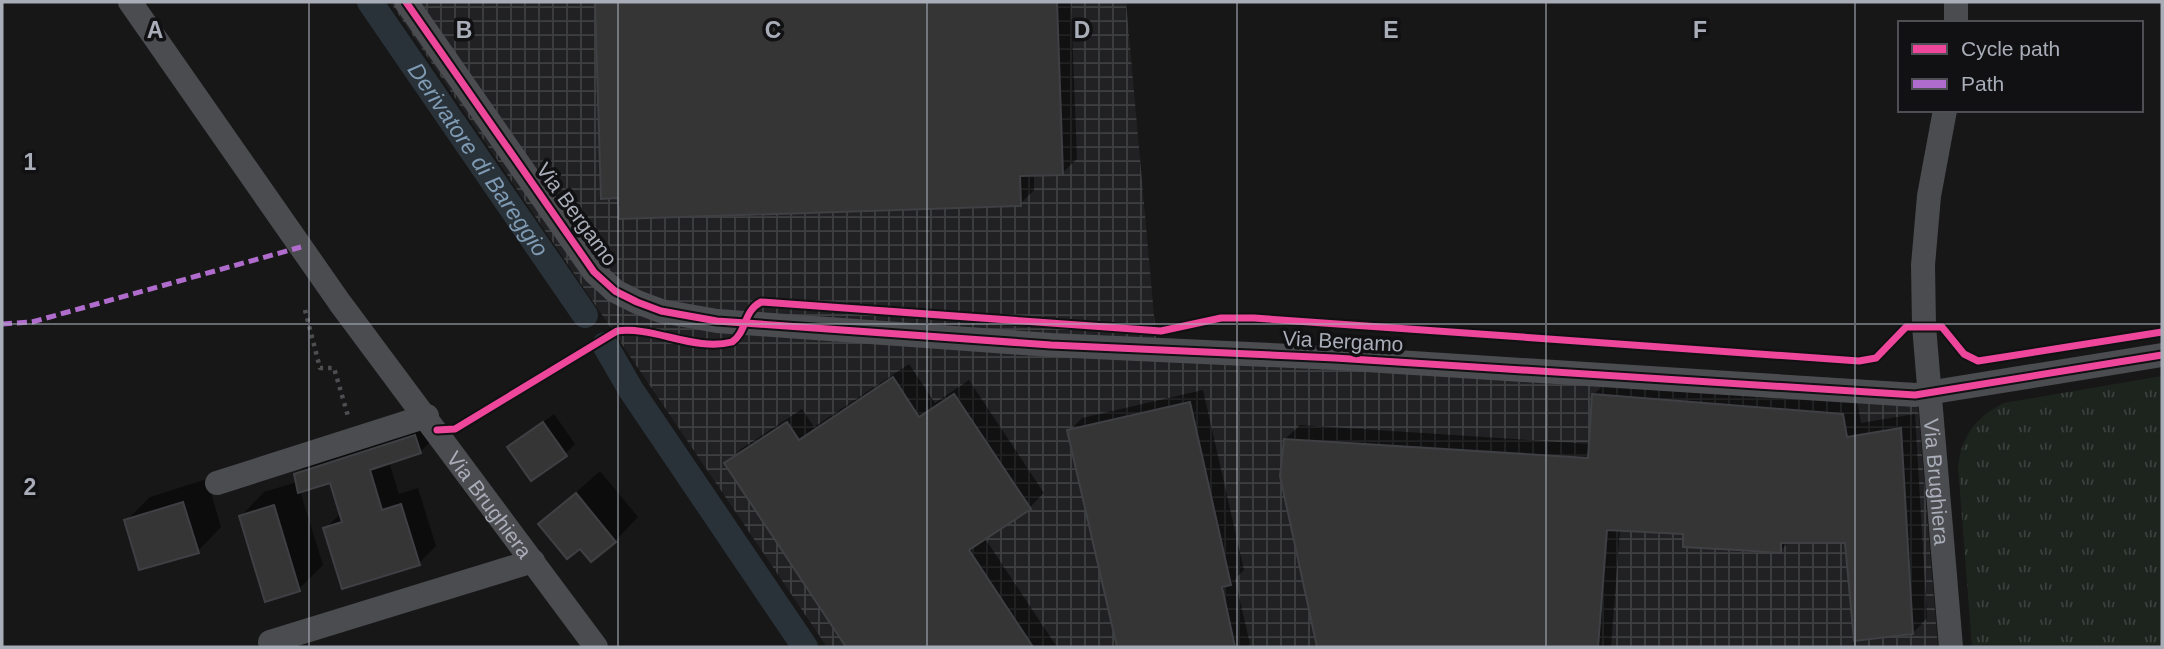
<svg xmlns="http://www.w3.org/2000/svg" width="2164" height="649" viewBox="0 0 2164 649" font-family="Arial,sans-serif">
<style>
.industrial{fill:url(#industrial-grid)}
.grass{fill:url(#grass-tufts)}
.shadow{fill:#0007}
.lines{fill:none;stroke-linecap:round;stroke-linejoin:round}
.canal{stroke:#2a3239;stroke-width:26}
.building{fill:#353536;stroke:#3f4043;stroke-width:2}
.path{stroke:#4d4e52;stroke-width:4.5;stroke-dasharray:3.5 5;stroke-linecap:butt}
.street{stroke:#4b4c50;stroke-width:24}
.quiet{stroke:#b06ccc;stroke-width:5;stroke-dasharray:10 5;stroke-linecap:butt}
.cycleway-casing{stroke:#111113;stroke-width:11}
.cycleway{stroke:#ed469a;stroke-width:7}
.grid{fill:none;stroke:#a8adb8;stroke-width:2;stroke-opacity:0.55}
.labels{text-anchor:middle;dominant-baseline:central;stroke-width:7;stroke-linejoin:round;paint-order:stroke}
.street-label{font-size:21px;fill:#a8adb8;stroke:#111113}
.water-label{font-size:23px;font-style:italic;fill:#7f9bb3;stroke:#111113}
.grid-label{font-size:23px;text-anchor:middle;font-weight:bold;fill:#a8adb8;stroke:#111113;stroke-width:7;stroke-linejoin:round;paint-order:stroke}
</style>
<defs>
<pattern id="industrial-grid" width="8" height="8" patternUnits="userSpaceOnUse" patternTransform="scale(1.75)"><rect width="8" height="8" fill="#212123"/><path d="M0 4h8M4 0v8" fill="none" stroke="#3e3f41"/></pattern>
<pattern id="grass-tufts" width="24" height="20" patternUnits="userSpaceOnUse" patternTransform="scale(1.75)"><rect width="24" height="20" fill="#1d241e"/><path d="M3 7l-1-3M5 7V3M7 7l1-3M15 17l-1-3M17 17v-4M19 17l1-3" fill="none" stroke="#3b413d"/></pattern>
</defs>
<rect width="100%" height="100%" fill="#171717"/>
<polygon class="industrial" points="390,2 1126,2 1156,338 1916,383 1938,647 827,647"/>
<path class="grass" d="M2162,376V647H1972L1958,466C1962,435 1976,417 2004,403Z"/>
<g class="shadow">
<polygon points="596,2 1071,2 1077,159 1062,173 1034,174 1034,190 1020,204 603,197"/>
<polygon points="909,364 935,403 969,380 1044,493 1029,508 984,537 1057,647 848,647 726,464 741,449 802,409 814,427"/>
<polygon points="1609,380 1857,400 1861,423 1915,414 1927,618 1913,633 1847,541 1790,541 1780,551 1685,532 1620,529 1611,647 1318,647 1282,476 1285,439 1300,425 1590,444 1594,394"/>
<polygon points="1203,390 1244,570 1235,579 1250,644 1247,647 1119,647 1069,431 1082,418"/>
<polygon points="554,414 575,444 565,454 510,447"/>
<polygon points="432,420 437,435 420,452 389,462 399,494 418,488 436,546 419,563 325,529 341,513 331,481 300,491 323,565 299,589 241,516 264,492 297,482 296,475 313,458"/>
<polygon points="600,471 638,517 615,541 580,546 541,524"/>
<polygon points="207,479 221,527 198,551 126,521 150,497"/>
</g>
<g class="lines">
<g class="canal">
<path id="s1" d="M370,2L585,315"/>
<polyline points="605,345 631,390 805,647"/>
</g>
</g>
<g class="building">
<polygon points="595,2 1057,2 1063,175 1020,176 1021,206 619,219 618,198 601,199"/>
<polygon points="893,377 919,417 954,394 1031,509 969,550 1033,647 846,647 724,463 787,422 799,440"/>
<polygon points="1592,394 1843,414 1847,437 1901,428 1913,634 1854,641 1845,543 1781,543 1781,553 1738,550 1683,547 1683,534 1607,530 1598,647 1317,647 1280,476 1284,439 1588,458"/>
<polygon points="1190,402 1231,585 1222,587 1235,647 1117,647 1067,430"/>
<polygon points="543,422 567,456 531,481 507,447"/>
<polygon points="415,435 421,453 370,470 382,510 401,504 420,565 342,589 323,528 342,522 330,483 298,493 294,474"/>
<polygon points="576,493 616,542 591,562 580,549 567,559 538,524"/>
<polygon points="183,502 199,553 139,570 124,520"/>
<polygon points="274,505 300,591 265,602 239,516"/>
</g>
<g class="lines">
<polyline class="path" points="305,310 320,368 334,368 348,416"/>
<g class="street">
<path id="s2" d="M130,2L340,303L596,647"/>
<polyline points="406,2 594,272 615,291 637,302 661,311 717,321 1051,345 1335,358 1915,395 2162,355"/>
<polyline points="1956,23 1956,2"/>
<path id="s3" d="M1945,110L1929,196L1923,265L1924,326L1951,647"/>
<polyline points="217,483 427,416"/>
<polyline points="270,642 533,561"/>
</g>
<polyline class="quiet" points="2,324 32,322 301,247"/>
<defs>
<g id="cycleway">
<polyline points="406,2 594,272 615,291 637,302 661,311 717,321 1051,345 1335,358 1915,395 2162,355"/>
<path d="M437,430L455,429L617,331C653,326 696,352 732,342C747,332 743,311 761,302L1161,331L1221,318H1254L1859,361L1876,358L1906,327H1942L1964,354L1978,361L2162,332"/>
</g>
</defs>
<use href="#cycleway" class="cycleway-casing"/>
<use href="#cycleway" class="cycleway"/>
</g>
<path class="grid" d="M309,2V647M618,2V647M927,2V647M1237,2V647M1546,2V647M1855,2V647M2,324H2162"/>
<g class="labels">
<g class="street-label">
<text transform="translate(577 214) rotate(54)">Via Bergamo</text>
<text transform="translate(1343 341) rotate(3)">Via Bergamo</text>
<text stroke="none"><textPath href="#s3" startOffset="374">Via Brughiera</textPath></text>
<text stroke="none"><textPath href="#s2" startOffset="618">Via Brughiera</textPath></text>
</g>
<g class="water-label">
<text stroke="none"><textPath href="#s1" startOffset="191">Derivatore di Bareggio</textPath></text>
</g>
</g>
<g class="grid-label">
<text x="155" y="38">A</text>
<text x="464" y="38">B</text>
<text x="773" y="38">C</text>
<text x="1082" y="38">D</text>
<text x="1391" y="38">E</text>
<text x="1700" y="38">F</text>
<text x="30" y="170">1</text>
<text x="30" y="495">2</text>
</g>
<rect width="2164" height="649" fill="none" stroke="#a8adb8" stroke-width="7"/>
<rect x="1898" y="21" width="245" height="91" fill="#111113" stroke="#4d4f55" stroke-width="2"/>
<rect x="1912" y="44" width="35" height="10" fill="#ed469a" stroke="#4d4f55" stroke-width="2"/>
<text x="1961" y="56" font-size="21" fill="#a8adb8">Cycle path</text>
<rect x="1912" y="79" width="35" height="10" fill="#b06ccc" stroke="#4d4f55" stroke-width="2"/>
<text x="1961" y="91" font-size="21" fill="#a8adb8">Path</text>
</svg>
